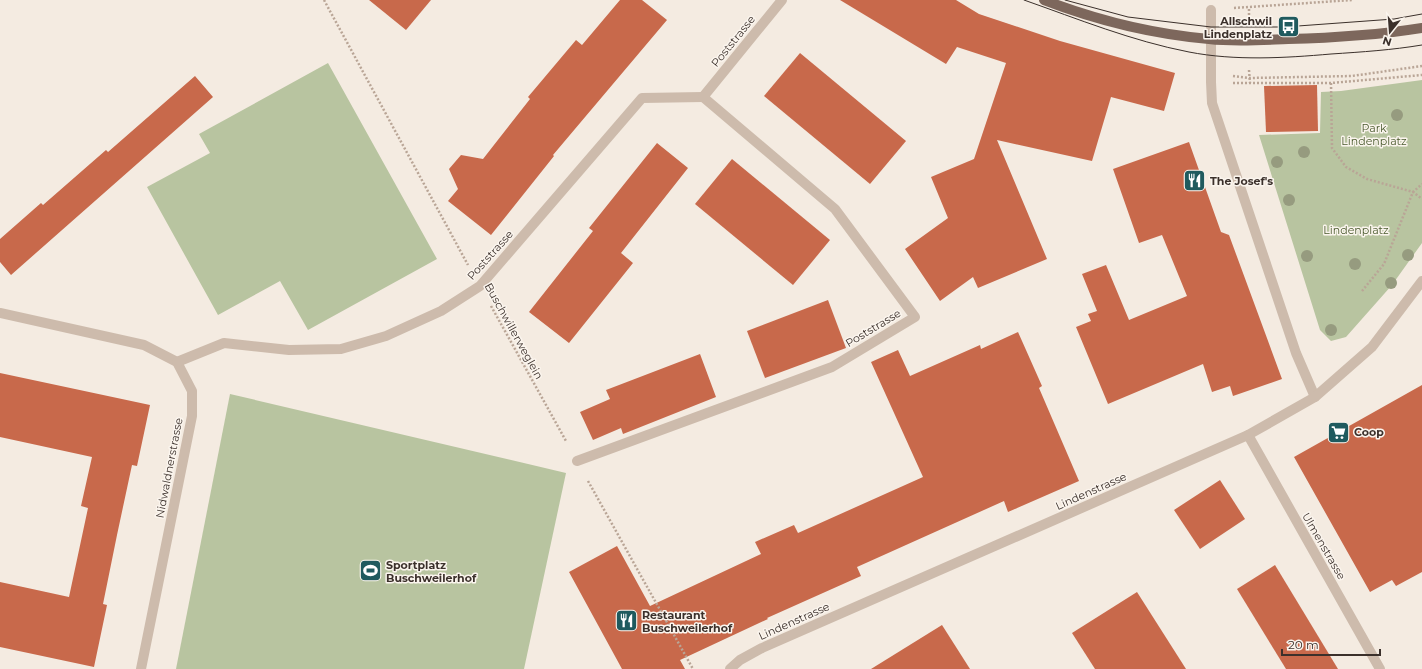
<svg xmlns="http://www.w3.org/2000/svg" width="1422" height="669" viewBox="0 0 1422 669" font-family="Montserrat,sans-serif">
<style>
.green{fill:#b8c4a0}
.building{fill:#c8694b}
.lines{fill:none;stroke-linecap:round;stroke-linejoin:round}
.path{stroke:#b9a596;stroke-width:2.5;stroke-dasharray:2 2;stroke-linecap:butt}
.minor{stroke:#cdbbac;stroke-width:10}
.major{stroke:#7d675c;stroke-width:10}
.tram{stroke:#3b302b;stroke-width:1}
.tree{fill:#969b7f}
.labels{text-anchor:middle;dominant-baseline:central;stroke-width:3;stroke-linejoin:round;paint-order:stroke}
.poi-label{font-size:11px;font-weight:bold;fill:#3b302b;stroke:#fbf5ee;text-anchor:start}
.street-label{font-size:11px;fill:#3b302b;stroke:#fbf5ee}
.park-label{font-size:11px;fill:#4a5a2e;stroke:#fbf5ee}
</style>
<rect width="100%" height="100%" fill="#f4ebe1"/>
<g class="green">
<polygon points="328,63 437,259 308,330 280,281 218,315 147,187 210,153 199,134"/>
<polygon points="1422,80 1422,243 1392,285 1346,337 1331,341 1320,330 1259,135 1320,133 1321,92 1341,91"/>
<polygon points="230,394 566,473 524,669 176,669"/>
</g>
<g class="building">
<polygon points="369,0 431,0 406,30"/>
<polygon points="620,0 642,0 667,20 553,155 554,156 491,235 448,201 458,189 449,169 461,155 483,159 530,99 528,97 576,40 582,45"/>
<polygon points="840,0 956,0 979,14 1060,41 1175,73 1164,111 1111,97 1092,161 997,140 1047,259 978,288 973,277 940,301 905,249 948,218 931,177 974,159 1006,63 957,47 946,64"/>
<polygon points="800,53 906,141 870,184 764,96"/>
<polygon points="195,76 213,97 11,275 0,262 0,239 41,203 43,205 106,150 108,152"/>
<polygon points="1317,85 1318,131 1266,132 1264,86"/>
<polygon points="1189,142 1221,232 1229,235 1282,379 1233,396 1230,386 1212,392 1203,364 1108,404 1076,327 1091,321 1088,314 1097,311 1082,274 1106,265 1129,320 1187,296 1162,235 1139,243 1113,169"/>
<polygon points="657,143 688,168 621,253 633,263 569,343 529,312 593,231 589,228"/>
<polygon points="732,159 830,240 793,285 695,204"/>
<polygon points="828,300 846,348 765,378 747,331"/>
<polygon points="1018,332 1042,386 1039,388 1079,481 1008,512 1004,501 857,567 861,576 767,618 768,619 680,660 685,669 622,669 569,572 617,546 650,606 761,554 755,542 794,525 798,533 923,477 871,362 898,350 910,376 980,345 981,349"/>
<polygon points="700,354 716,397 623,434 621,428 593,440 580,412 610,399 606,390"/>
<polygon points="0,373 150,405 137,466 132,465 117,535 103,604 107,605 94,667 0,647 0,582 69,597 88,508 81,506 92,457 0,437"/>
<polygon points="1422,385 1422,572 1396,586 1392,580 1370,592 1294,457"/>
<polygon points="1220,480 1245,519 1200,549 1174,510"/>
<polygon points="1275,565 1338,669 1286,669 1237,589"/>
<polygon points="1137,592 1186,669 1095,669 1072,633"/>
<polygon points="942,625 970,669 871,669"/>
</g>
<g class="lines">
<g class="path">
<polyline points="324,0 468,265"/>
<polyline points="1234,8 1352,0"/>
<polyline points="1249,15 1249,7"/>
<polyline points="1249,70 1250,83"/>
<polyline points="1233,76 1250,78 1352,76 1422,66"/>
<polyline points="1233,83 1331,83 1422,75"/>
<polyline points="1331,83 1332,148 1346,167 1367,179 1413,192 1422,199"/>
<polyline points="1362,291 1384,264 1413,192 1422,184"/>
<polyline points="491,306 566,441"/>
<polyline points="588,481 693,669"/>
</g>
<g class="minor">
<polyline points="1211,10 1211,82 1212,103 1296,353 1315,397"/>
<polyline points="0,313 144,345 177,362 192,391 192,416 141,669"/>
<polyline points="177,362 224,343 289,350 341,349 386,336 441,311 480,286 642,98 703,97"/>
<polyline points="1248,435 1380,669"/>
<polyline points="577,461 832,367 915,317 835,209 703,97 782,0"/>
<polyline points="730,669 740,660 762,648 1248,435 1315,397 1372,347 1422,281"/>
</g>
<path class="major" d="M1044,0C1096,20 1153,34 1209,39C1235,42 1262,40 1288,39C1333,38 1378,35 1422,28"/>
<g class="tram">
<path d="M1024,0C1078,19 1132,41 1189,52C1235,61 1285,58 1331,54C1362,52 1392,50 1422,45"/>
<polyline points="1065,0 1128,17 1211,27 1284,27 1394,19 1422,14"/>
</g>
</g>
<g class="tree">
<circle cx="1397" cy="115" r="6"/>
<circle cx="1304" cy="152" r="6"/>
<circle cx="1277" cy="162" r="6"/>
<circle cx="1289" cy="200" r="6"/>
<circle cx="1408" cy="255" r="6"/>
<circle cx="1307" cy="256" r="6"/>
<circle cx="1355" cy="264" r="6"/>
<circle cx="1391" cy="283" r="6"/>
<circle cx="1331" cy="330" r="6"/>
</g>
<defs>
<symbol id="bus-square" viewBox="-11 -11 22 22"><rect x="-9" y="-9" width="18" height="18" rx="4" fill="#1f5a5e" stroke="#fbf5ee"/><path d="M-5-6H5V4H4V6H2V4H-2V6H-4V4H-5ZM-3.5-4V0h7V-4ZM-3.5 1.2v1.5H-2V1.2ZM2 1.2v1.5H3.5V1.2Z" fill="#fff"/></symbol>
<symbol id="restaurant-square" viewBox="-11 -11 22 22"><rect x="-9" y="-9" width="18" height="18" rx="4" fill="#1f5a5e" stroke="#fbf5ee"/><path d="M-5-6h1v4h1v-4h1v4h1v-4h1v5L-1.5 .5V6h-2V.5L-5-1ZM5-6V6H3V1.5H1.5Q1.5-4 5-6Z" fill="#fff"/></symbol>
<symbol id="supermarket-square" viewBox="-11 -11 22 22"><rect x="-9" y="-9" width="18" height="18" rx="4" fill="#1f5a5e" stroke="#fbf5ee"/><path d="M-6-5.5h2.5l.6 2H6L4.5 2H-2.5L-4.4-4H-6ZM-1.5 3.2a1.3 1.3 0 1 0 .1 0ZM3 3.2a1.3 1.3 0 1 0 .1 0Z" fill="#fff"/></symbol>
<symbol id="stadium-square" viewBox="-11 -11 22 22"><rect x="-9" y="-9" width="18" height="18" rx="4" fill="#1f5a5e" stroke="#fbf5ee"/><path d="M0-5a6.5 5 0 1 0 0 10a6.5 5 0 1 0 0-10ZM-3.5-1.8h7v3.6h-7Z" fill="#fff"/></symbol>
</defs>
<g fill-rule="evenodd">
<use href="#bus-square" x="1276" y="14" width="25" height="25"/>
<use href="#restaurant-square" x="1182" y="168" width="25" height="25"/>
<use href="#supermarket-square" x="1326" y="420" width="25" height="25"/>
<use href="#stadium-square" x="358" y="558" width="25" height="25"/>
<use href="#restaurant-square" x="614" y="608" width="25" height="25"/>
</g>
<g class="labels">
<g class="poi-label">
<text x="1272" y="21" text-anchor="end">Allschwil<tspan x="1272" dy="13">Lindenplatz</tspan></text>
<text x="1210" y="181">The Josef's</text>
<text x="1354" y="432">Coop</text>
<text x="386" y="565">Sportplatz<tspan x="386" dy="13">Buschweilerhof</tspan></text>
<text x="642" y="615">Restaurant<tspan x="642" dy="13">Buschweilerhof</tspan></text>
</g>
<g class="street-label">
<text transform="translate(733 41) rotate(-51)">Poststrasse</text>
<text transform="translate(490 255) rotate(-48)">Poststrasse</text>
<text transform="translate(873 328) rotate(-31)">Poststrasse</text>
<text transform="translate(514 331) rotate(61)">Buschwillerweglein</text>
<text transform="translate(169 468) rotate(-79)">Nidwaldnerstrasse</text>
<text transform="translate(1091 491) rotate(-24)">Lindenstrasse</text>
<text transform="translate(1324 546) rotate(60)">Ulmenstrasse</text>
<text transform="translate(794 621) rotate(-24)">Lindenstrasse</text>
</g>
<g class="park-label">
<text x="1374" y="128">Park<tspan x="1374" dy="13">Lindenplatz</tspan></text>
<text x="1356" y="230">Lindenplatz</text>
</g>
</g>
<g transform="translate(1390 32) rotate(197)" stroke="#fbf5ee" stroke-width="3" paint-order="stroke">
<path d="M0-3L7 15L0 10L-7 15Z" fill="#3b302b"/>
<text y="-6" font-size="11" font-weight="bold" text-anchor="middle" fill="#3b302b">N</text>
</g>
<path d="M1282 649v6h98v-6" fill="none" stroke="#3b302b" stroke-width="2"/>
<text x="1288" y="649" font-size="12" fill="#3b302b" stroke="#fbf5ee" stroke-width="3" paint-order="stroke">20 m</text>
</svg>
